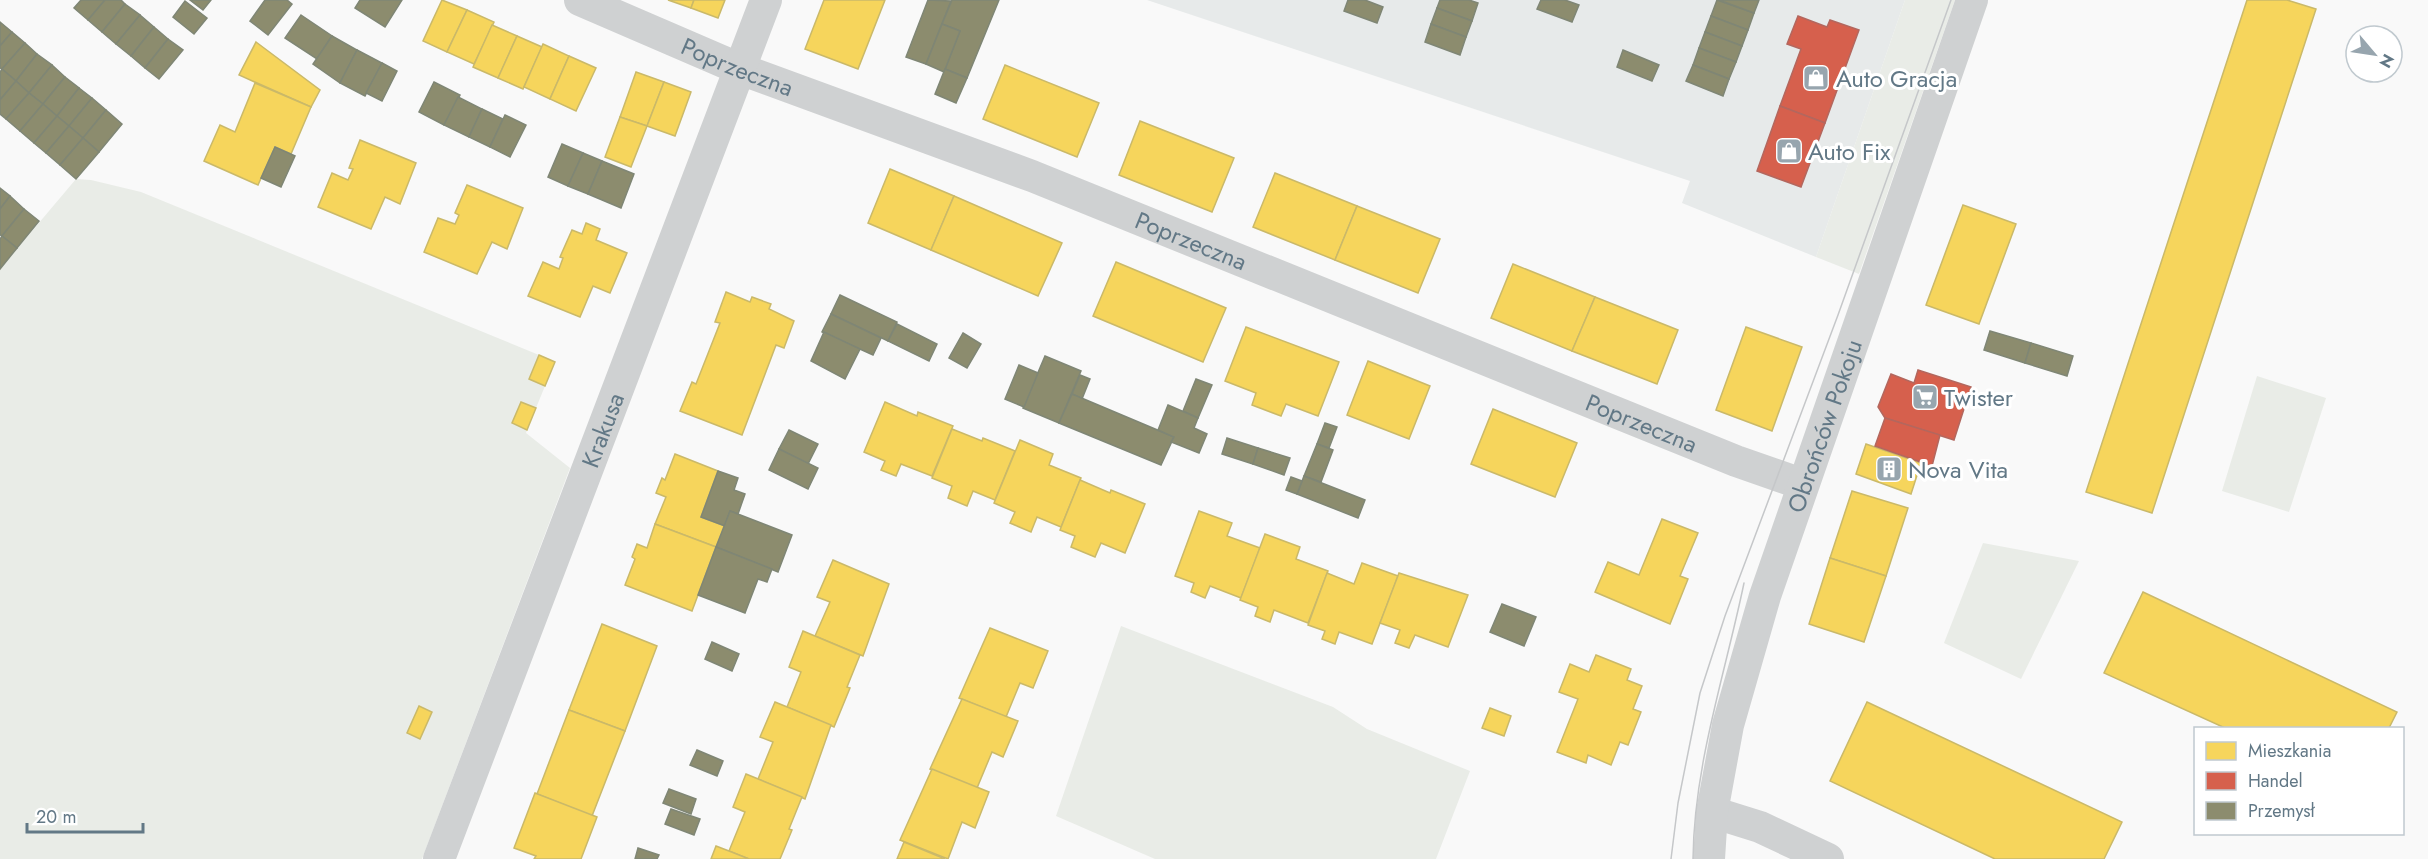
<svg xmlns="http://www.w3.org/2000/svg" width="2428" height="859" viewBox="0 0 2428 859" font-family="Jost,sans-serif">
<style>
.built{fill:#e7eaea}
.green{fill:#e9ece7}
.homes{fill:#f6d55c;stroke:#cab969;stroke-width:1.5}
.shops{fill:#d6604d;stroke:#b3675e;stroke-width:1.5}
.industry{fill:#8c8c6e;stroke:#7f8675;stroke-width:1.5}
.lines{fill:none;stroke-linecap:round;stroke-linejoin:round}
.street{stroke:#cfd1d2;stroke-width:32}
.tram{stroke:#c5c7c9;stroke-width:1.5}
.labels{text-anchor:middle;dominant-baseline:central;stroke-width:6;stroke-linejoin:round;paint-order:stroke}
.street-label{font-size:24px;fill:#627886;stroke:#fff}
.poi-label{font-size:24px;fill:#627886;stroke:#fff;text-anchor:start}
</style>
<rect width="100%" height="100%" fill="#f9f9f9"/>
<polygon class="built" points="1147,0 1905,0 1816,257 1682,203 1690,181"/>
<g class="green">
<polygon points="1905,0 1955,0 1859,274 1816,257"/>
<polygon points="76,179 91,180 141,192 539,355 529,378 545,386 536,408 521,402 512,423 527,430 526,433 570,468 422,859 0,859 0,269"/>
<polygon points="2257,376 2326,398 2289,512 2222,491"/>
<polygon points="1983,543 2079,561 2021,679 1944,643"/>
<polygon points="1121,626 1333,707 1367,729 1470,771 1436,859 1155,859 1056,816"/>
</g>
<g class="homes">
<polygon points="442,0 467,10 447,52 423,41"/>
<polygon points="668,0 694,0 691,8"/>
<polygon points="694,0 725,0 718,18 691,8"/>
<polygon points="824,0 885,0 858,69 805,49"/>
<polygon points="2247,0 2287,0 2316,9 2152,513 2086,492"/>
<polygon points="467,10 494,22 474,64 447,52"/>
<polygon points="492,25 517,36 498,78 473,67"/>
<polygon points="517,36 542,47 523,89 498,78"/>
<polygon points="256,42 320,90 311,107 239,75"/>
<polygon points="543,44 569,56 550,99 524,87"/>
<polygon points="569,56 596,68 576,111 550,99"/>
<polygon points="1005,65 1099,103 1077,157 983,119"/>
<polygon points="636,72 664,82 647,126 620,117"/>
<polygon points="664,82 691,92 675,136 647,126"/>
<polygon points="255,83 311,107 291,154 275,147 258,185 204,161 220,125 235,132"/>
<polygon points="620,117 647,126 631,167 605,157"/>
<polygon points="1140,121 1234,158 1212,212 1119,175"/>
<polygon points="360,140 416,163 400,204 385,197 371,229 318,207 332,173 348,180 353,169 349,168"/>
<polygon points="890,169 954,196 931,250 868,223"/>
<polygon points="1275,173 1357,206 1335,260 1253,227"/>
<polygon points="467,185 523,208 507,249 492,242 477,274 424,252 438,218 455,224 459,215 455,213"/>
<polygon points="954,196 1062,243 1038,296 931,250"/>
<polygon points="1963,205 2016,224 1979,324 1926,305"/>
<polygon points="1357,206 1440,239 1418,293 1335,260"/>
<polygon points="586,223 600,229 596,240 627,253 610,293 593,286 580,317 528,296 543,262 559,269 563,258 560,257 572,230 582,234"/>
<polygon points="1116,262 1226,308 1203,362 1093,316"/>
<polygon points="1513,264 1595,297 1572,351 1491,318"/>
<polygon points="726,292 750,302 752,297 771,304 769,309 794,321 784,348 776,345 742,435 680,411 692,382 696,384 720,323 715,322"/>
<polygon points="1595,297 1678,330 1657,384 1572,351"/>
<polygon points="1246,327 1339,362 1318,416 1286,404 1281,416 1252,405 1256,393 1225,381"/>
<polygon points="1746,327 1802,347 1772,431 1716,410"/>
<polygon points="539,355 555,362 545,386 529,379"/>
<polygon points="1368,361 1430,386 1409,439 1347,415"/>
<polygon points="521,402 536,408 527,430 512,423"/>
<polygon points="885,402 917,416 918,412 953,426 932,476 901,464 896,476 881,470 885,461 864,452"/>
<polygon points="1493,409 1577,443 1555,497 1471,464"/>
<polygon points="952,429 982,441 983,438 1015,451 995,500 973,491 967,506 948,498 952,486 932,478"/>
<polygon points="1020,440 1053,454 1049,465 1081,478 1061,527 1037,517 1031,532 1010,523 1015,512 994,503"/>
<polygon points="1866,444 1921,463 1911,494 1856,474"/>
<polygon points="675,454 718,471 701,517 725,526 716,547 655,524 666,497 656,493 662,478 665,480"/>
<polygon points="1080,480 1110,493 1111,490 1145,504 1125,553 1101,543 1095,557 1071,547 1075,536 1060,530"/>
<polygon points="1852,491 1908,508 1886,576 1830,558"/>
<polygon points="1199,511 1232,523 1227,536 1260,548 1241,598 1210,586 1205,598 1191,592 1194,583 1175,576"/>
<polygon points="1662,519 1698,533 1680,576 1688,579 1670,624 1595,592 1608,562 1639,575"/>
<polygon points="655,524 716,547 692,611 625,585 635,559 632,557 637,544 647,548"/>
<polygon points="1265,534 1300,547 1296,559 1328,571 1308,623 1274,610 1270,622 1255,616 1258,607 1240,600"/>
<polygon points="1830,558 1886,576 1864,642 1809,624"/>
<polygon points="833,560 889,584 863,656 815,636 830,602 817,597"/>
<polygon points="1362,563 1398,576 1372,644 1339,632 1335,644 1322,639 1325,631 1308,625 1327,573 1354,584"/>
<polygon points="1399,573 1468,595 1448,647 1415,635 1409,648 1395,643 1400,630 1380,623"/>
<polygon points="2143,592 2397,712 2389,728 2225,728 2104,673"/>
<polygon points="602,624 657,646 625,731 569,710"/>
<polygon points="990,628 1048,651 1033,688 1020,683 1006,717 959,698"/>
<polygon points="803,631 860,655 847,687 850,688 834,727 787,707 801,672 789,667"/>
<polygon points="1596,655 1631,669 1627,680 1642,686 1633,709 1641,712 1628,745 1620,742 1611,765 1588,755 1586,763 1557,752 1578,699 1559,692 1570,664 1589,672"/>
<polygon points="962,699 1018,721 1003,757 992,752 977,788 930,769"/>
<polygon points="775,702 831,725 805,799 758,779 773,742 760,737"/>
<polygon points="1867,702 2122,822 2104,859 1995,859 1830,781"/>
<polygon points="419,706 432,712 420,739 407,733"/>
<polygon points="1490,708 1511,716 1504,736 1482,728"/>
<polygon points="569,710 625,731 592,816 537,794"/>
<polygon points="932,769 989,792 975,828 962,822 948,859 900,840"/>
<polygon points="746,774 802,797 789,829 792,830 780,859 749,859 729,851 745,812 733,807"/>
<polygon points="535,793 597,817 581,859 534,859 536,856 514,848"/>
<polygon points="904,842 945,859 897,859"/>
<polygon points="716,846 729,851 749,859 711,859"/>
</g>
<g class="shops">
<polygon points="1798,16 1827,27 1830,20 1859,30 1825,123 1780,106 1801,49 1787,44"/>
<polygon points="1780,106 1825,123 1801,187 1757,171"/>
<polygon points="1918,370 1971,387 1954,440 1885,418 1878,407 1891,374 1914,383"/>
<polygon points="1885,418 1940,435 1932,466 1875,446"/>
</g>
<g class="industry">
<polygon points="81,0 105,0 88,20 74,8"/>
<polygon points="105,0 121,0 125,4 102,32 88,20"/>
<polygon points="190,0 211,0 203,10"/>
<polygon points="265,0 287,0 292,4 268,35 250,21"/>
<polygon points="360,0 402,0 385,27 355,8"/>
<polygon points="928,0 951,1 926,64 906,57"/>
<polygon points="999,0 967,78 945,69 960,31 942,24 952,0"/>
<polygon points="1348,0 1365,0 1383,7 1377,23 1344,11"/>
<polygon points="1440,0 1469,0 1478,3 1472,21 1437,8"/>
<polygon points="1541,0 1565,0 1579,5 1572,22 1537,9"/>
<polygon points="1717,0 1754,13 1748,30 1711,16"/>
<polygon points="1719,0 1759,0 1754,13"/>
<polygon points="185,1 207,18 194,34 173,17"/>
<polygon points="125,4 140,15 116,44 102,32"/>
<polygon points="1437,8 1472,21 1466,37 1431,24"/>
<polygon points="140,15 154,27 131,56 116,44"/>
<polygon points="301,15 332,36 317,59 285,38"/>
<polygon points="1711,16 1748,30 1742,46 1705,32"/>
<polygon points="0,22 12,32 0,46"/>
<polygon points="942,24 960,31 944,72 926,64"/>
<polygon points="1431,24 1466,37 1460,55 1425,42"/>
<polygon points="154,27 168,39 145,68 131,56"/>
<polygon points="12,32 25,43 2,69 0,68 0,46"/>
<polygon points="1705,32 1742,46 1736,62 1699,48"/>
<polygon points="332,36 357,50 340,83 313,64"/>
<polygon points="168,39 183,50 159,79 145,68"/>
<polygon points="25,43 37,54 16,81 2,69"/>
<polygon points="1699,48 1736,62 1729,79 1693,65"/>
<polygon points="357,50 382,63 365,96 340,83"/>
<polygon points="1623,50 1659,65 1652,81 1617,67"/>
<polygon points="37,54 52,65 29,93 16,81"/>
<polygon points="382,63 397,71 382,101 366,93"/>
<polygon points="52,65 65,77 43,104 29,93"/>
<polygon points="1693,65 1729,79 1723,96 1686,81"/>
<polygon points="2,69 16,81 0,100 0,72"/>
<polygon points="945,69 967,78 956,103 935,94"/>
<polygon points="65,77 79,88 57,116 43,104"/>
<polygon points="16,81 29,93 6,119 0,114 0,100"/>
<polygon points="434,82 460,95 444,125 419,112"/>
<polygon points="79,88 92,98 69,126 57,116"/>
<polygon points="29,93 43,104 20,131 6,119"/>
<polygon points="458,97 482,109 469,137 444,125"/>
<polygon points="92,98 106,110 83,138 69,126"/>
<polygon points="43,104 57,116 34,143 20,131"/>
<polygon points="482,109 503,119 490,147 469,137"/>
<polygon points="106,110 122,124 99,152 83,138"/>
<polygon points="505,115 526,125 510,157 490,147"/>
<polygon points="57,116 69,126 46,153 34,143"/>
<polygon points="69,126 83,138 60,165 46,153"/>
<polygon points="83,138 99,152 76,179 60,165"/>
<polygon points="562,144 583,153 568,186 548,177"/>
<polygon points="275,147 295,156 281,187 261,178"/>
<polygon points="583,153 602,161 588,194 568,186"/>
<polygon points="602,161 634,174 621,208 588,194"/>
<polygon points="0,188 10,196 0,209"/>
<polygon points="10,196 24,209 2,236 0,235 0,209"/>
<polygon points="24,209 39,221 17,248 2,236"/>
<polygon points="2,236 17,248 0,269 0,239"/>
<polygon points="840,295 897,322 888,341 831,314"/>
<polygon points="831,314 881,338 873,355 822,332"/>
<polygon points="897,324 937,344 929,361 888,341"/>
<polygon points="1990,331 2031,343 2025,363 1984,350"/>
<polygon points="824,332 860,349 845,379 811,361"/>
<polygon points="963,333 981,344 967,368 949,358"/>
<polygon points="2031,343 2073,356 2067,376 2025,363"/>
<polygon points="1045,356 1081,371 1059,423 1023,408"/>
<polygon points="1019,365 1038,373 1024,407 1005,399"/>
<polygon points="1080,375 1090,379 1082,399 1072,394"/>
<polygon points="1196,379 1212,385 1198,418 1183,411"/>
<polygon points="1072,394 1174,437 1161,465 1059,423"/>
<polygon points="1168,405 1198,418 1194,428 1207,434 1199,453 1171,442 1174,437 1158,430"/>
<polygon points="1325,423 1337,427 1329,448 1317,444"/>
<polygon points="789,430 818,444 808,464 779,449"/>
<polygon points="1227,438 1258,448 1253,464 1222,454"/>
<polygon points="1317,444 1333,450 1321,482 1304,476"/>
<polygon points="1258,448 1290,458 1284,475 1253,464"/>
<polygon points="779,449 818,468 808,489 769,470"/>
<polygon points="718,471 738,478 734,490 745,494 738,514 730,511 725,526 701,517"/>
<polygon points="1304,476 1365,500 1358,518 1297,494"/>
<polygon points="1291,477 1302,481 1297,494 1286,490"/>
<polygon points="730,511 792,535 778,572 716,547"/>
<polygon points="716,547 772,569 767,582 758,579 745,613 698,595"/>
<polygon points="1502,604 1536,617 1524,646 1490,632"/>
<polygon points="712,642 739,654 732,671 705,659"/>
<polygon points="697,750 723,761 717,776 690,765"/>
<polygon points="669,789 696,799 691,814 663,803"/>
<polygon points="671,809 700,819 694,835 665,824"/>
<polygon points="638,848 659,855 657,859 635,859"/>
</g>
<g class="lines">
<g class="street">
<path id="s1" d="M580,0L740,69L1032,176L1736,461L1802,484"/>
<polyline points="1712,812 1760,827 1828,859"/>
<path id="s2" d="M439,859L766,0"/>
<path id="s3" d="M1709,859L1712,812L1728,725L1765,596L1972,0"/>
</g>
<g class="tram">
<polyline points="1671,859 1678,803 1700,693 1725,616 1838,315 1951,0"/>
<path d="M1693,859C1694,764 1725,675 1744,583"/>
</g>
</g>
<defs>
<symbol id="shop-square" viewBox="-11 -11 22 22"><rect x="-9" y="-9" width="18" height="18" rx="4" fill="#97a5ae" stroke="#fff"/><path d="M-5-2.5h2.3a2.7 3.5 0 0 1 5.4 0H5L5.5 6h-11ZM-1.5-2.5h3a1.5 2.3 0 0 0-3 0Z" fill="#fff"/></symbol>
<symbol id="supermarket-square" viewBox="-11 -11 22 22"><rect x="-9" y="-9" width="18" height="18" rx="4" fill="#97a5ae" stroke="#fff"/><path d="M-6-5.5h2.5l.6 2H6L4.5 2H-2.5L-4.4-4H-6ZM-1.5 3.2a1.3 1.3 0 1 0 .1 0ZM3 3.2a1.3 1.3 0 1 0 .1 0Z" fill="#fff"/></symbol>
<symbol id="building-square" viewBox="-11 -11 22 22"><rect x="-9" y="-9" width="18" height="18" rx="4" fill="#97a5ae" stroke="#fff"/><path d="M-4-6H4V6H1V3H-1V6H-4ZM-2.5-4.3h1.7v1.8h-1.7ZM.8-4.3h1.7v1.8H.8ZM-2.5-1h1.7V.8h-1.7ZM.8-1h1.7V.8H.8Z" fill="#fff"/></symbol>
</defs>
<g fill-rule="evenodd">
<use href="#shop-square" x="1801" y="63" width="30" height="30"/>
<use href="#shop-square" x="1774" y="136" width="30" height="30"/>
<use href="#supermarket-square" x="1910" y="382" width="30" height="30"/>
<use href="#building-square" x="1874" y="454" width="30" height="30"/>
</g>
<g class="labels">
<g class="street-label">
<text stroke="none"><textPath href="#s1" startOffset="171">Poprzeczna</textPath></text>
<text stroke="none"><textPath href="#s1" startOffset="657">Poprzeczna</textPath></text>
<text stroke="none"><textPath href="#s1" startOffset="1143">Poprzeczna</textPath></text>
<text stroke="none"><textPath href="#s3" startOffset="450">Obrońców Pokoju</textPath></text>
<text stroke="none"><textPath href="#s2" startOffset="459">Krakusa</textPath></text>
</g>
<g class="poi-label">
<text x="1836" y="78">Auto Gracja</text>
<text x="1808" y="151">Auto Fix</text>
<text x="1944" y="397">Twister</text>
<text x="1908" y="469">Nova Vita</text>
</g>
</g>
<rect x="2194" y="727" width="210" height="108" fill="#ffffff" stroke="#c0c9cf" stroke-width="1.5"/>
<rect x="2206" y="742" width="30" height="18" fill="#f6d55c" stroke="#c0c9cf" stroke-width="1.5"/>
<text x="2248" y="757" font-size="18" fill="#627886">Mieszkania</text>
<rect x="2206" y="772" width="30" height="18" fill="#d6604d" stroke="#c0c9cf" stroke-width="1.5"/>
<text x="2248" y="787" font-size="18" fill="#627886">Handel</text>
<rect x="2206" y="802" width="30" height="18" fill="#8c8c6e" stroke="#c0c9cf" stroke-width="1.5"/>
<text x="2248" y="817" font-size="18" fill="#627886">Przemysł</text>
<g transform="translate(2374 54) rotate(119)"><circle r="28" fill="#ffffff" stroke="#c0c9cf" stroke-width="1.5"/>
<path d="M0-4.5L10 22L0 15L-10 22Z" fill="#97a5ae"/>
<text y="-9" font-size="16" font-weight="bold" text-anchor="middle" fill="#627886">N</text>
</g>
<path d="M27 823v9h116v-9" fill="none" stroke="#627886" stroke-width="3"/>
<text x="36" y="823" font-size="18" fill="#627886" stroke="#ffffff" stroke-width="4.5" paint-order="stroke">20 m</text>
</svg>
